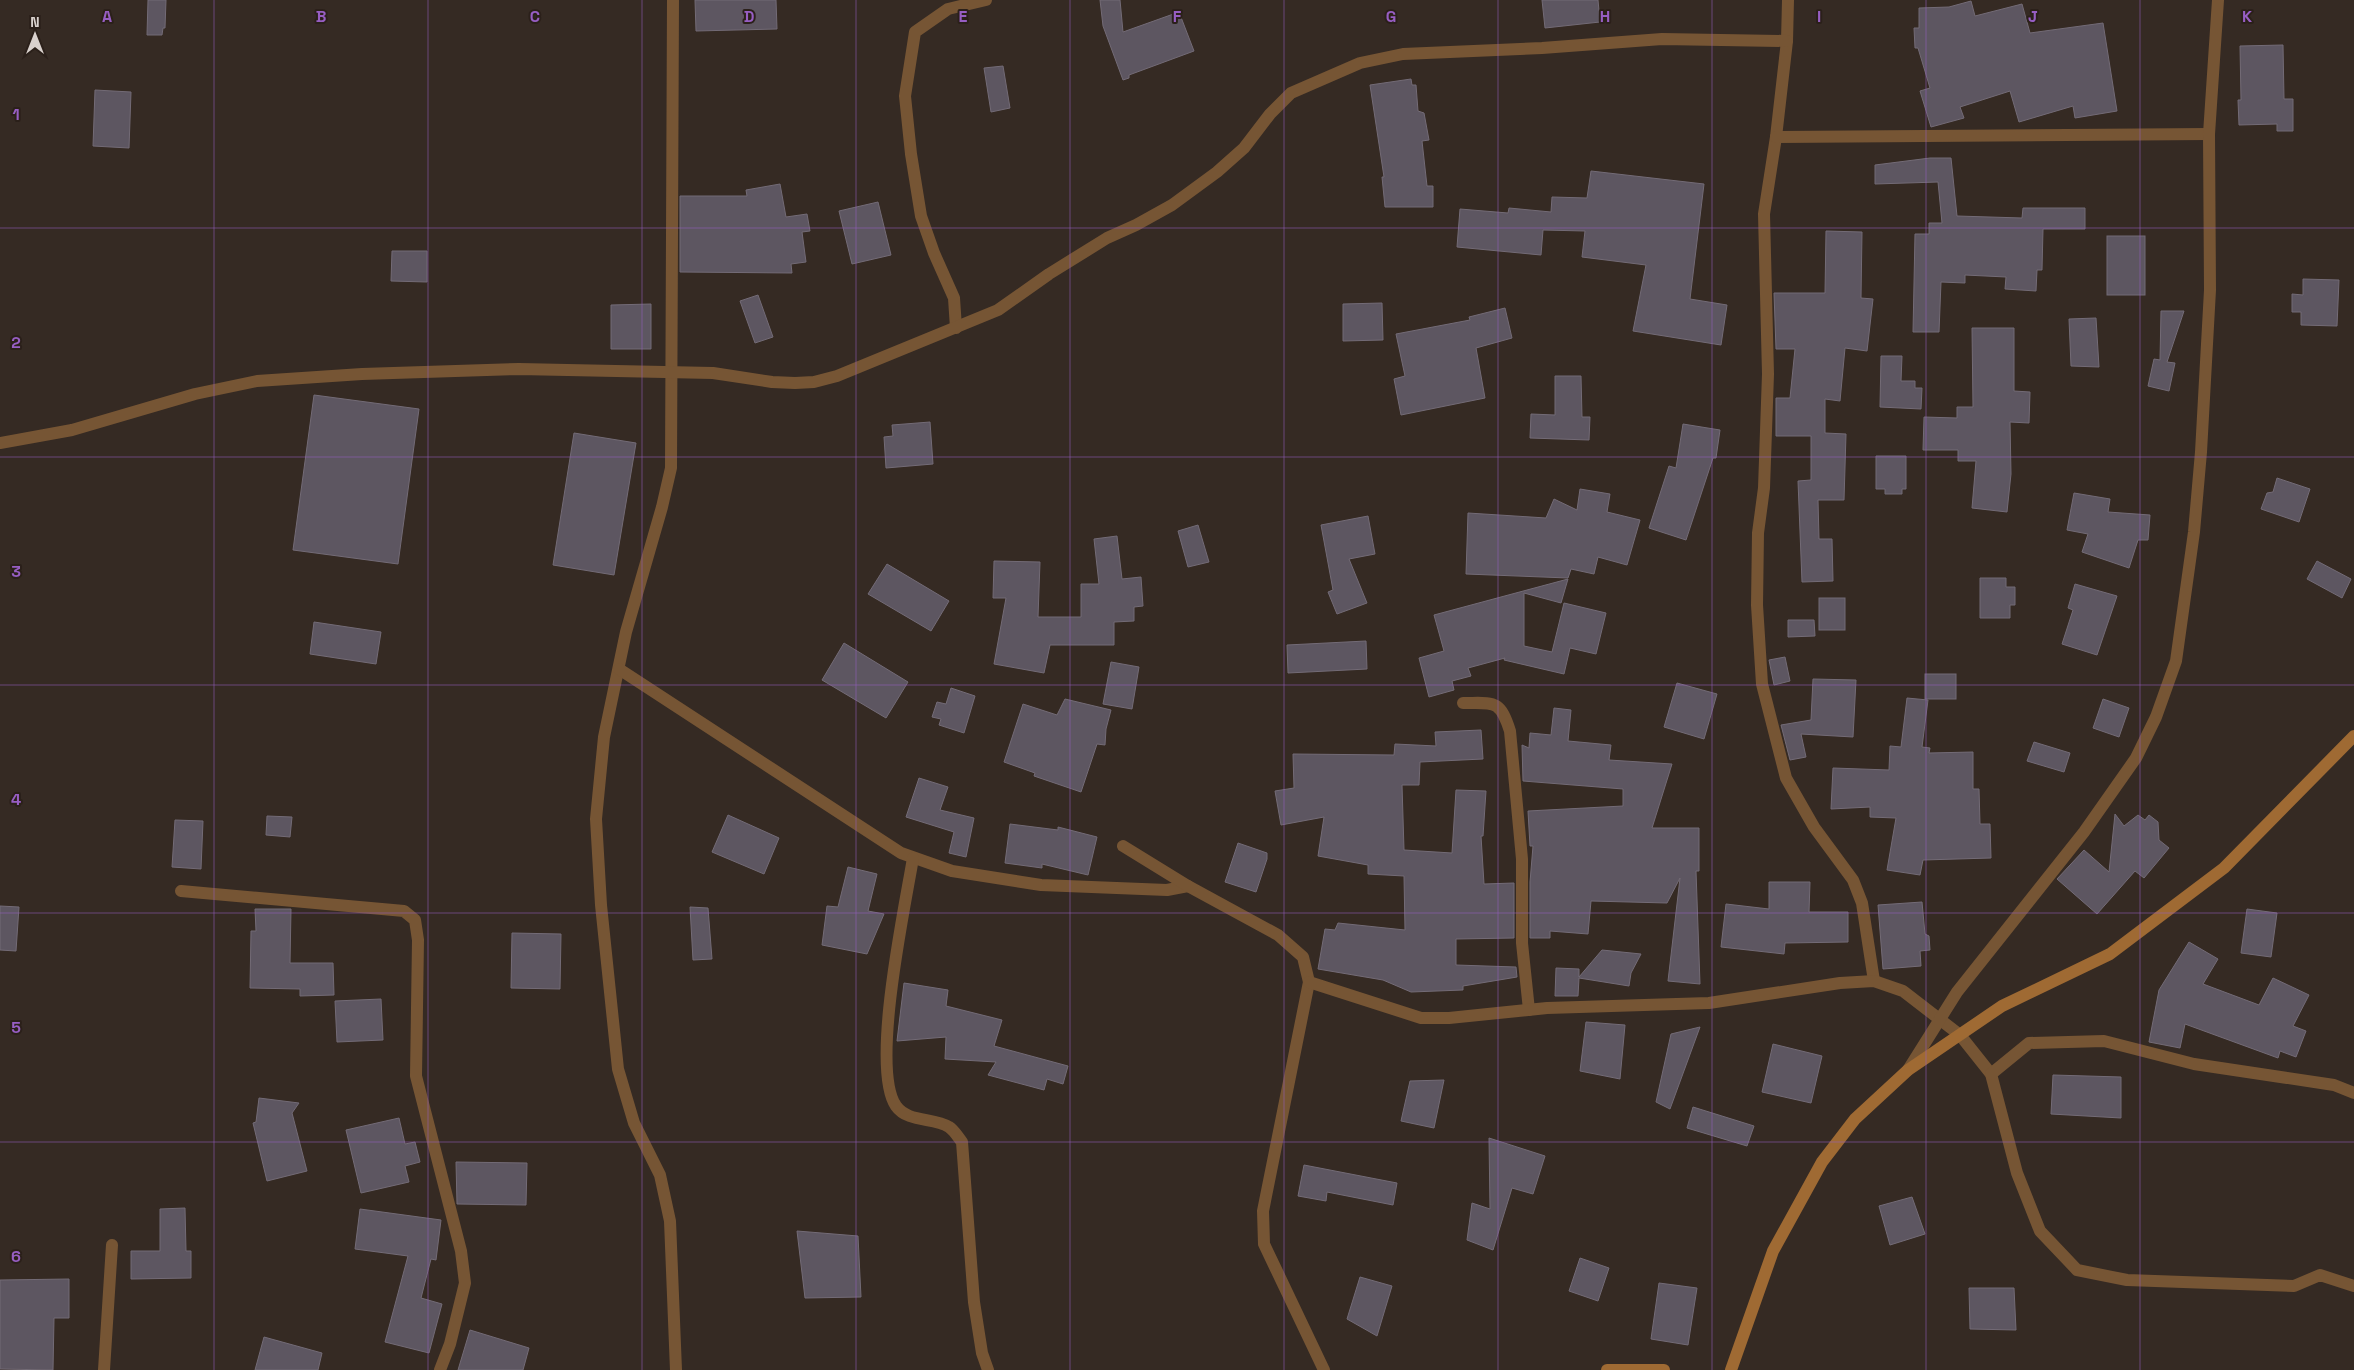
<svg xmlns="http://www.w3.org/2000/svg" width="2354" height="1370" viewBox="0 0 2354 1370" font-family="'Space Grotesk',sans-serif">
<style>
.building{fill:#5d5661;stroke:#736b76}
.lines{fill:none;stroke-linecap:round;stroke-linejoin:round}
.street{stroke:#765534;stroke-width:12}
.secondary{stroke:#9f6a33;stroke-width:12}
.grid{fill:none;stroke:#975ec3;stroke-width:1;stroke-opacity:0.55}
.grid-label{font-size:16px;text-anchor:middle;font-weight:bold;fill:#975ec3;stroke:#2b201a;stroke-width:4;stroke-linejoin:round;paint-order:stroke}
</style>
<rect width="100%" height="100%" fill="#352a23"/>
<g class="building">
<polygon points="148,0 166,0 165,28 163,28 162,35 147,35"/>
<polygon points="695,0 776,0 777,29 696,31"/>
<polygon points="1100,0 1120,0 1123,32 1179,12 1194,51 1129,75 1129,78 1123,80 1103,26"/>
<polygon points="1542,0 1598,0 1600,22 1545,28"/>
<polygon points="1971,1 1975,16 2022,4 2030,33 2103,23 2117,111 2075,118 2073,106 2019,122 2010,91 1960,107 1964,118 1931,127 1920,91 1930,88 1918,48 1915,48 1914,28 1919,28 1919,8 1949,7"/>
<polygon points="2283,45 2284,99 2293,99 2293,131 2277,131 2277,124 2239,125 2238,100 2241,100 2240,46"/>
<polygon points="1003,66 1010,108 991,112 984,68"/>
<polygon points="1411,79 1412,85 1416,85 1418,111 1424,113 1429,140 1422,141 1427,186 1433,186 1433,207 1385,207 1382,177 1384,177 1370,85"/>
<polygon points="95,90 131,92 129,148 93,146"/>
<polygon points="1930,158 1951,158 1957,216 2022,218 2023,208 2085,208 2085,229 2043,229 2042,270 2037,270 2036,291 2005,289 2006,277 1965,275 1965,283 1941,282 1939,332 1913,332 1915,234 1929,234 1929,223 1942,223 1938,182 1875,184 1875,165"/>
<polygon points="1591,171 1704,184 1690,299 1727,305 1721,345 1633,331 1646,265 1582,257 1585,231 1543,230 1541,255 1457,247 1460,209 1508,213 1509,208 1551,212 1552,197 1587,198"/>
<polygon points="780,184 786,217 807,214 810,231 802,232 806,262 791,264 792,273 680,272 680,196 747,196 746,190"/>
<polygon points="878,202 891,255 852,264 839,211"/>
<polygon points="1826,231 1862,232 1861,298 1873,299 1867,351 1845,348 1840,401 1825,399 1825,433 1846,434 1844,500 1818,500 1819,539 1832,539 1833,581 1802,582 1798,481 1811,480 1811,436 1776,436 1776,398 1790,398 1795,349 1776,349 1774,293 1825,293"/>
<rect x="2107" y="236" width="38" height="59"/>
<polygon points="392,251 427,251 427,282 391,281"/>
<polygon points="2303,279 2339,280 2337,326 2301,325 2301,312 2292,312 2292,294 2303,295"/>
<polygon points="758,295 773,337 755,343 740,301"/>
<polygon points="1382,303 1383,340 1343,341 1343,304"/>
<polygon points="651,304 651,349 611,349 611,305"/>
<polygon points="1505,308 1512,338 1476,348 1485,398 1401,415 1394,379 1405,376 1396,334 1470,320 1469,317"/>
<polygon points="2161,311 2184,311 2167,362 2175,363 2169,391 2148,386 2154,359 2160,360"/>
<polygon points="2096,318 2099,367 2071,366 2069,319"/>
<polygon points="1972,328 2014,328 2014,391 2030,392 2029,423 2010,422 2011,474 2007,512 1972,508 1976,461 1958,461 1958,450 1923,450 1924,417 1957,418 1957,407 1973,407"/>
<polygon points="1881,356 1902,356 1901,381 1915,381 1915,388 1922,388 1921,409 1880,407"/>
<polygon points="1555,376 1581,376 1582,417 1590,417 1589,440 1530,438 1531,414 1555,415"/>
<polygon points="314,395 419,409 398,564 293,550"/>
<polygon points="930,422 933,464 886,468 884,437 893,436 892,425"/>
<polygon points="1683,424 1720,430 1716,458 1713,458 1686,540 1649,528 1669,466 1676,468"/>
<polygon points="574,433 636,443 614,575 553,565"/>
<polygon points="1876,456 1906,456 1906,489 1902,489 1902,494 1885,494 1885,489 1876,489"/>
<polygon points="2277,478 2310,489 2299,522 2261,509 2267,493 2273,492"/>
<polygon points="1580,489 1610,494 1607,512 1640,520 1627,565 1598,557 1594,574 1571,569 1568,578 1466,574 1468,513 1546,518 1554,499 1577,510"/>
<polygon points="2074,493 2110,499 2108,512 2150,515 2148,540 2138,540 2129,568 2082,552 2088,534 2067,530"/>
<polygon points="1368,516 1375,554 1349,559 1367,603 1337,614 1328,592 1333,590 1321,525"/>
<polygon points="1198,525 1209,562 1188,567 1178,531"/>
<polygon points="1117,536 1122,579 1141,577 1143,606 1134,607 1134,621 1114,622 1114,645 1050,645 1044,673 994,664 1006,598 993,598 994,561 1040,562 1038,617 1081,617 1081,584 1099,584 1094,539"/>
<polygon points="2317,561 2351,579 2342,598 2307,579"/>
<polygon points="887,564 949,601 931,631 868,594"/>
<polygon points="1980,578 2006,578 2006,587 2015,587 2015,605 2010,605 2010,618 1980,618"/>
<polygon points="1568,579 1561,603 1524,593 1524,646 1552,652 1564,603 1606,613 1596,654 1570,648 1564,674 1504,660 1505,658 1468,668 1471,676 1452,681 1454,690 1429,697 1419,658 1444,651 1434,615"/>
<polygon points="2075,584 2117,596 2097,655 2062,644 2073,610 2068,608"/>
<rect x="1819" y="598" width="26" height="32"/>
<polygon points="1788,620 1814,620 1815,636 1788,637"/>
<polygon points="314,622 381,632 376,664 310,654"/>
<polygon points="1366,641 1367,669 1288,673 1287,645"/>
<polygon points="844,643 908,682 886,718 822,680"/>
<polygon points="1785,657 1790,681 1774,685 1769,660"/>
<polygon points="1111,662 1139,667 1132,709 1103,704"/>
<rect x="1925" y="674" width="31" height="25"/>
<polygon points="1813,679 1856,680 1853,737 1801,734 1806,757 1790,760 1781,725 1811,720"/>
<polygon points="1677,683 1717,694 1704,739 1664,727"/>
<polygon points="951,688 975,696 964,733 939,725 941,719 932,717 937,702 946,704"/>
<polygon points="1907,698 1928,700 1922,747 1930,748 1929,753 1973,752 1973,789 1979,789 1980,824 1990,824 1991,858 1923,860 1920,875 1887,870 1896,818 1870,817 1870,807 1831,809 1833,768 1889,770 1890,746 1901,747"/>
<polygon points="1065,699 1111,710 1106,729 1105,745 1097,744 1081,792 1034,776 1035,773 1004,762 1023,704 1057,715"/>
<polygon points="2103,699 2129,708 2119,737 2093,728"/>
<polygon points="1554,708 1571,710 1568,741 1611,745 1609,760 1672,764 1652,828 1699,828 1699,871 1696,871 1700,984 1668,981 1680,878 1667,903 1591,901 1588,934 1550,931 1550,938 1530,938 1530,882 1533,846 1530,846 1528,811 1623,806 1623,789 1523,781 1522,745 1529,748 1530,733 1551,735"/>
<polygon points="1481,730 1483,759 1420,762 1419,785 1402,785 1404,850 1452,853 1456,790 1486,791 1483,836 1481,836 1484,884 1514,883 1514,938 1456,939 1456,965 1516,967 1517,977 1463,986 1463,990 1411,992 1383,980 1318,969 1325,929 1335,930 1338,923 1405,930 1404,876 1368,874 1368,865 1318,856 1324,817 1281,825 1275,791 1294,788 1293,754 1394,755 1395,744 1436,746 1435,732"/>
<polygon points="2034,742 2070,753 2064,772 2027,761"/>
<polygon points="919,778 948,787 940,810 974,818 966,857 949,853 954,832 906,817"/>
<polygon points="2115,814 2124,826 2138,815 2145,820 2149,815 2158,822 2159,840 2169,848 2144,878 2135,871 2097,914 2057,879 2084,850 2109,872"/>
<polygon points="728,815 779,838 764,874 712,852"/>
<polygon points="267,816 292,817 290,837 266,835"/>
<polygon points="175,820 203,821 201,869 172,867"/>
<polygon points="1010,824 1058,830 1058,827 1097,837 1088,875 1042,864 1042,868 1005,863"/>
<polygon points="1238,843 1267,853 1267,859 1256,892 1225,882"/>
<polygon points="848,867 877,874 868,911 884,914 867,954 822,945 827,906 838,907"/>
<polygon points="1769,882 1810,882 1809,912 1848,912 1848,942 1785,943 1784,954 1721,947 1726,904 1769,909"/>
<polygon points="1922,902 1925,934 1929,936 1930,950 1920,951 1921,966 1883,969 1878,905"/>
<polygon points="0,906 19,907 16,951 0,950"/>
<polygon points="690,907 708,908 712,959 693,960"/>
<polygon points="255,909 291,909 290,963 333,963 334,995 300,996 300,989 250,988 251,931 256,931"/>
<polygon points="2247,909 2277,913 2271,957 2241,953"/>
<polygon points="512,933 561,934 560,989 511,988"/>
<polygon points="2189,942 2218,959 2203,984 2259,1005 2273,978 2309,995 2293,1026 2306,1031 2296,1057 2280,1051 2278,1058 2185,1024 2180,1048 2149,1042 2159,990"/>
<polygon points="1602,950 1641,954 1631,973 1629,986 1579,978 1578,996 1555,996 1556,968 1579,969 1579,977"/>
<polygon points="904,983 948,990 946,1006 1002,1020 994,1046 1068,1066 1063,1084 1047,1079 1044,1090 988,1075 996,1062 945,1059 946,1037 897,1041"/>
<polygon points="381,999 383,1040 337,1042 335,1001"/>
<polygon points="1586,1022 1625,1025 1620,1079 1580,1071"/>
<polygon points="1700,1027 1670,1109 1656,1102 1671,1034"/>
<polygon points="1773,1044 1822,1056 1811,1103 1762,1092"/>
<polygon points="2053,1075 2121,1077 2121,1118 2051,1114"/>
<polygon points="1444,1080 1434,1128 1401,1121 1410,1081"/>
<polygon points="259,1098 299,1103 292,1113 307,1171 267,1181 253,1123 256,1122"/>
<polygon points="1693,1107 1754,1126 1747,1146 1687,1128"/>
<polygon points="399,1118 405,1144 415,1142 420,1162 405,1166 409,1182 361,1193 346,1130"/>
<polygon points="1489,1138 1545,1156 1533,1194 1512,1188 1493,1250 1467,1240 1472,1203 1490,1209"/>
<polygon points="456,1162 527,1163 526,1205 457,1204"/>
<polygon points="1304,1165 1397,1183 1393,1205 1327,1192 1326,1201 1298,1196"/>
<polygon points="1912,1197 1925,1234 1890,1245 1879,1206"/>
<polygon points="185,1208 186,1251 191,1251 191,1278 131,1279 131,1251 160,1251 160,1209"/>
<polygon points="360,1209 441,1220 436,1260 431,1259 421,1298 442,1304 429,1353 385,1342 408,1256 355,1249"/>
<polygon points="797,1231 858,1236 861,1297 805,1298"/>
<polygon points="1580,1258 1609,1268 1598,1301 1569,1291"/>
<polygon points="1360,1277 1392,1286 1377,1336 1347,1319"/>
<polygon points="69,1279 69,1318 54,1318 53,1370 0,1369 0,1280"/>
<polygon points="1659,1283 1697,1288 1688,1345 1651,1339"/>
<polygon points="1969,1288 2014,1288 2016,1330 1970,1329"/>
<polygon points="470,1330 529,1348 523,1370 458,1370"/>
<polygon points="264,1337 322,1353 318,1370 255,1370"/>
</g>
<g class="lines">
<g class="street">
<polyline points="673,0 671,468 662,507 626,632 604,737 596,819 601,905 618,1069 634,1123 660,1175 670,1221 676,1370"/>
<polyline points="1788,0 1787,41 1776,137 1764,214 1768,374 1764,488 1758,533 1757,605 1762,684 1786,778 1814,827 1853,880 1862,903 1874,981"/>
<polyline points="1776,137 2209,134"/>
<polyline points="956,328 954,298 934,253 921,216 911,154 905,96 915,32 948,9 986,0"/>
<polyline points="0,443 72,430 195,394 257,381 362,374 519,369 713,373 772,382 795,383 814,382 837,376 998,310 1049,274 1107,238 1136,225 1172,205 1217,172 1244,148 1270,114 1291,93 1360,63 1403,54 1542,48 1662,39 1787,41"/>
<polyline points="619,669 901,853 952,871 1041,885 1167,890 1188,886"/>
<path d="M1463,703C1494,703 1500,699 1510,731L1522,859V943L1529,1010"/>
<polyline points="1123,846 1188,886 1278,935 1303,957 1309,982 1263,1211 1264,1244 1324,1370"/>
<path d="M913,858C905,907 870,1068 896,1106C908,1123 934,1117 949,1127C954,1130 958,1137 962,1142L974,1302L982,1353L988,1370"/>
<polyline points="181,891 404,911 415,920 418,940 416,1076 461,1251 465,1283 450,1344 440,1370"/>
<polyline points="1309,982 1421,1018 1449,1018 1547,1008 1709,1003 1840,983 1874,981 1903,991 1960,1035 1991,1074 2017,1173 2040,1231 2077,1270 2127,1280 2294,1286 2320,1275 2354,1286"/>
<polyline points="1908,1070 1957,992 2084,832 2136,758 2156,717 2176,661 2194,532 2201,452 2210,290 2209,134 2218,0"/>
<polyline points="1991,1074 2029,1043 2104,1041 2194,1064 2334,1085 2354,1093"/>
<polyline points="104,1370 112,1245"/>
</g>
<g class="secondary">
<polyline points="1607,1370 1664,1370"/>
<polyline points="1731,1370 1773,1251 1822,1162 1855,1119 1908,1070 2002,1006 2110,954 2224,868 2354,736"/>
</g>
</g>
<path class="grid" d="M214,0V1370M428,0V1370M642,0V1370M856,0V1370M1070,0V1370M1284,0V1370M1498,0V1370M1712,0V1370M1926,0V1370M2140,0V1370M0,228H2354M0,457H2354M0,685H2354M0,913H2354M0,1142H2354"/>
<g class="grid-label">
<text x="107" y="22">A</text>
<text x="321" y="22">B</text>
<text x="535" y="22">C</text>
<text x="749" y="22">D</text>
<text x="963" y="22">E</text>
<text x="1177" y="22">F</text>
<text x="1391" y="22">G</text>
<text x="1605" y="22">H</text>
<text x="1819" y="22">I</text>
<text x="2033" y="22">J</text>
<text x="2247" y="22">K</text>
<text x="16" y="120">1</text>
<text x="16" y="348">2</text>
<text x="16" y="577">3</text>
<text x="16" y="805">4</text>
<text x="16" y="1033">5</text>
<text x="16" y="1262">6</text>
</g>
<g transform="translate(35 35)" stroke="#2b201a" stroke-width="4" paint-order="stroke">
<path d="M0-4L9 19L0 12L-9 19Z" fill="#d9d1cd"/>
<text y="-8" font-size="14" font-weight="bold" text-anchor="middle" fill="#d9d1cd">N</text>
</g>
</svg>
